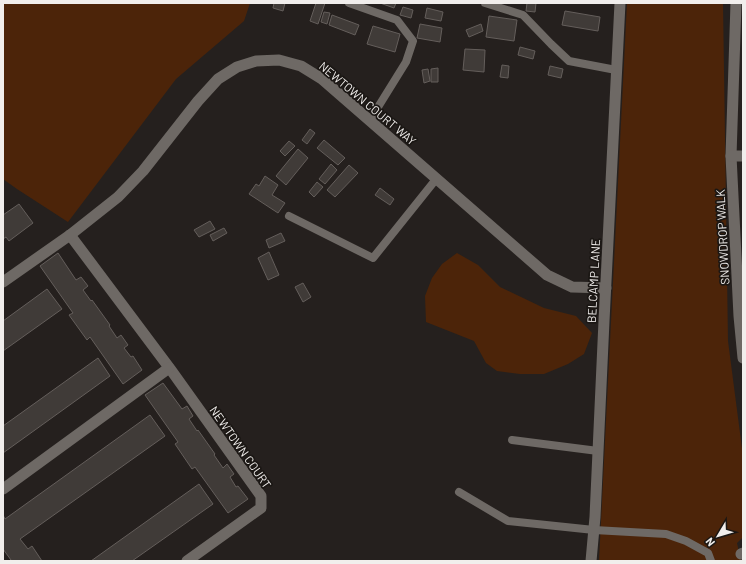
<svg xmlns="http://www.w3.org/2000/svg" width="746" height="564" viewBox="0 0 746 564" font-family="Barlow,sans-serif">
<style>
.green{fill:#4c2409}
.building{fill:#403b38;stroke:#645e5b}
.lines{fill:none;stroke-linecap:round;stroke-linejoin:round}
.service{stroke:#6e6965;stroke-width:8}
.minor{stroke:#6e6965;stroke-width:11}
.labels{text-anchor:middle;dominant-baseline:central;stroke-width:3.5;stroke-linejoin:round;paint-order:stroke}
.street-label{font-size:12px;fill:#f1eeec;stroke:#1b1714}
</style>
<rect width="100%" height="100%" fill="#25201e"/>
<g class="green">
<polygon points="3,3 250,3 244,21 176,79 68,222 17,189 3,179"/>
<polygon points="627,3 723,3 728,341 743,456 743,537 737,543 741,561 599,561"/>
<polygon points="457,253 478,265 500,287 544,308 576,316 592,333 584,354 568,364 544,374 520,374 497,371 486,363 474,341 426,322 425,296 432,278 442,264"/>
</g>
<g class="building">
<polygon points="274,3 285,3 283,11 273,8"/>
<polygon points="316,3 325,3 318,24 310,21"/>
<polygon points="380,3 396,3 394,8"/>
<polygon points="527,3 536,3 535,12 526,11"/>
<polygon points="403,7 413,10 411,18 400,15"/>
<polygon points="427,8 443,12 441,21 425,18"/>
<polygon points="565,11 600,17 598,31 562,25"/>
<polygon points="324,12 330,13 327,24 321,22"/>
<polygon points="332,15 359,25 355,35 329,25"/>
<polygon points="489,16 517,20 514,41 486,37"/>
<polygon points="420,24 442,28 440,42 417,38"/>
<polygon points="481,24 483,31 469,37 466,30"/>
<polygon points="373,26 400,34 395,52 367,44"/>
<polygon points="520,47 535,51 533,59 518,55"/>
<polygon points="465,49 485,50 484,72 463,70"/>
<polygon points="502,65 509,66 508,78 500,77"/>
<polygon points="550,66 563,69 561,78 548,75"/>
<polygon points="438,68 438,82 431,82 431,69"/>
<polygon points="428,69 430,81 424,83 422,70"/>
<polygon points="310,129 315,133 307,144 302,140"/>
<polygon points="324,140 345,158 338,165 317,148"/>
<polygon points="289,141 295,146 285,156 280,151"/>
<polygon points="298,149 308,158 286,185 276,176"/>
<polygon points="331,164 337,170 325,184 319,179"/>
<polygon points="349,165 358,173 335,197 327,190"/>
<polygon points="265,176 278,185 272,195 285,203 278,213 249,194 256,184 259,186"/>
<polygon points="317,182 323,187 314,197 309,192"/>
<polygon points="380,188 394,199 390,205 375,195"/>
<polygon points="19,204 33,223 9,241 6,237 3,239 3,215"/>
<polygon points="210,221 215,229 199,237 194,230"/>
<polygon points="224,228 227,233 213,241 210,235"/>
<polygon points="281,233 285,241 269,248 266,240"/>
<polygon points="269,252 279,275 268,280 258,258"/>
<polygon points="58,253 76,280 81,277 88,286 83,290 91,301 92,300 110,325 109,326 117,338 121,335 128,345 124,348 131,357 133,356 142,370 123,384 90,337 87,340 69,315 73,313 40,266"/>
<polygon points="303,283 311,297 303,302 295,287"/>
<polygon points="47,289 62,309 3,351 3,321"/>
<polygon points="98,358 110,376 3,453 3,426"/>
<polygon points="163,383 182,409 187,406 193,416 189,419 197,431 198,430 215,454 214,455 223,468 227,464 234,474 230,477 236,487 238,486 248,499 228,513 195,467 192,469 175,444 178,442 145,395"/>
<polygon points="150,415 165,436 20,539 28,549 32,546 42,561 9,561 11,560 3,549 3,515 5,519"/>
<polygon points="199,484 213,504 132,561 91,561"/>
</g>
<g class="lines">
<g class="service">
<polyline points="349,3 397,20 413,41 406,62 370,120"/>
<polyline points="485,3 523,15 551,44 569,61 616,70"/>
<polyline points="289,216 373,258 437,178"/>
<polyline points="512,440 598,451"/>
<polyline points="459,492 508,521 594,530 666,534 686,541 708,553 711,561"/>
</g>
<g class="minor">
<polyline points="736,3 731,156 739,316 743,358"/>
<polyline points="731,156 743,156"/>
<polyline points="70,235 171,370 261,496 261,508 187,561"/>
<polyline points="3,282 70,235 118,197 143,171 198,101 218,79 237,67 256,61 279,60 301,66 322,79 547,275 572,287 606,288"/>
<polyline points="3,489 169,368"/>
<polyline points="741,554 743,553"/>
<polyline points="591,561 595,517 604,321 620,3"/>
</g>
</g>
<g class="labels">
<g class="street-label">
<text transform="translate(368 103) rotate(40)">NEWTOWN COURT WAY</text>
<text transform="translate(722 237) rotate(-93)">SNOWDROP WALK</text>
<text transform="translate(593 281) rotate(-87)">BELCAMP LANE</text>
<text transform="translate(241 447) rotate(55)">NEWTOWN COURT</text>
</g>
</g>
<rect width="746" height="564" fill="none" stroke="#f1eeec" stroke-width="8"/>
<g transform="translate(718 536) rotate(232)" stroke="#1b1714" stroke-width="3" paint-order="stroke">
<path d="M0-3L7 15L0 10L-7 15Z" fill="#f1eeec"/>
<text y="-6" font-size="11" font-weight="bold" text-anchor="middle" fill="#f1eeec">N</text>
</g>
</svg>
